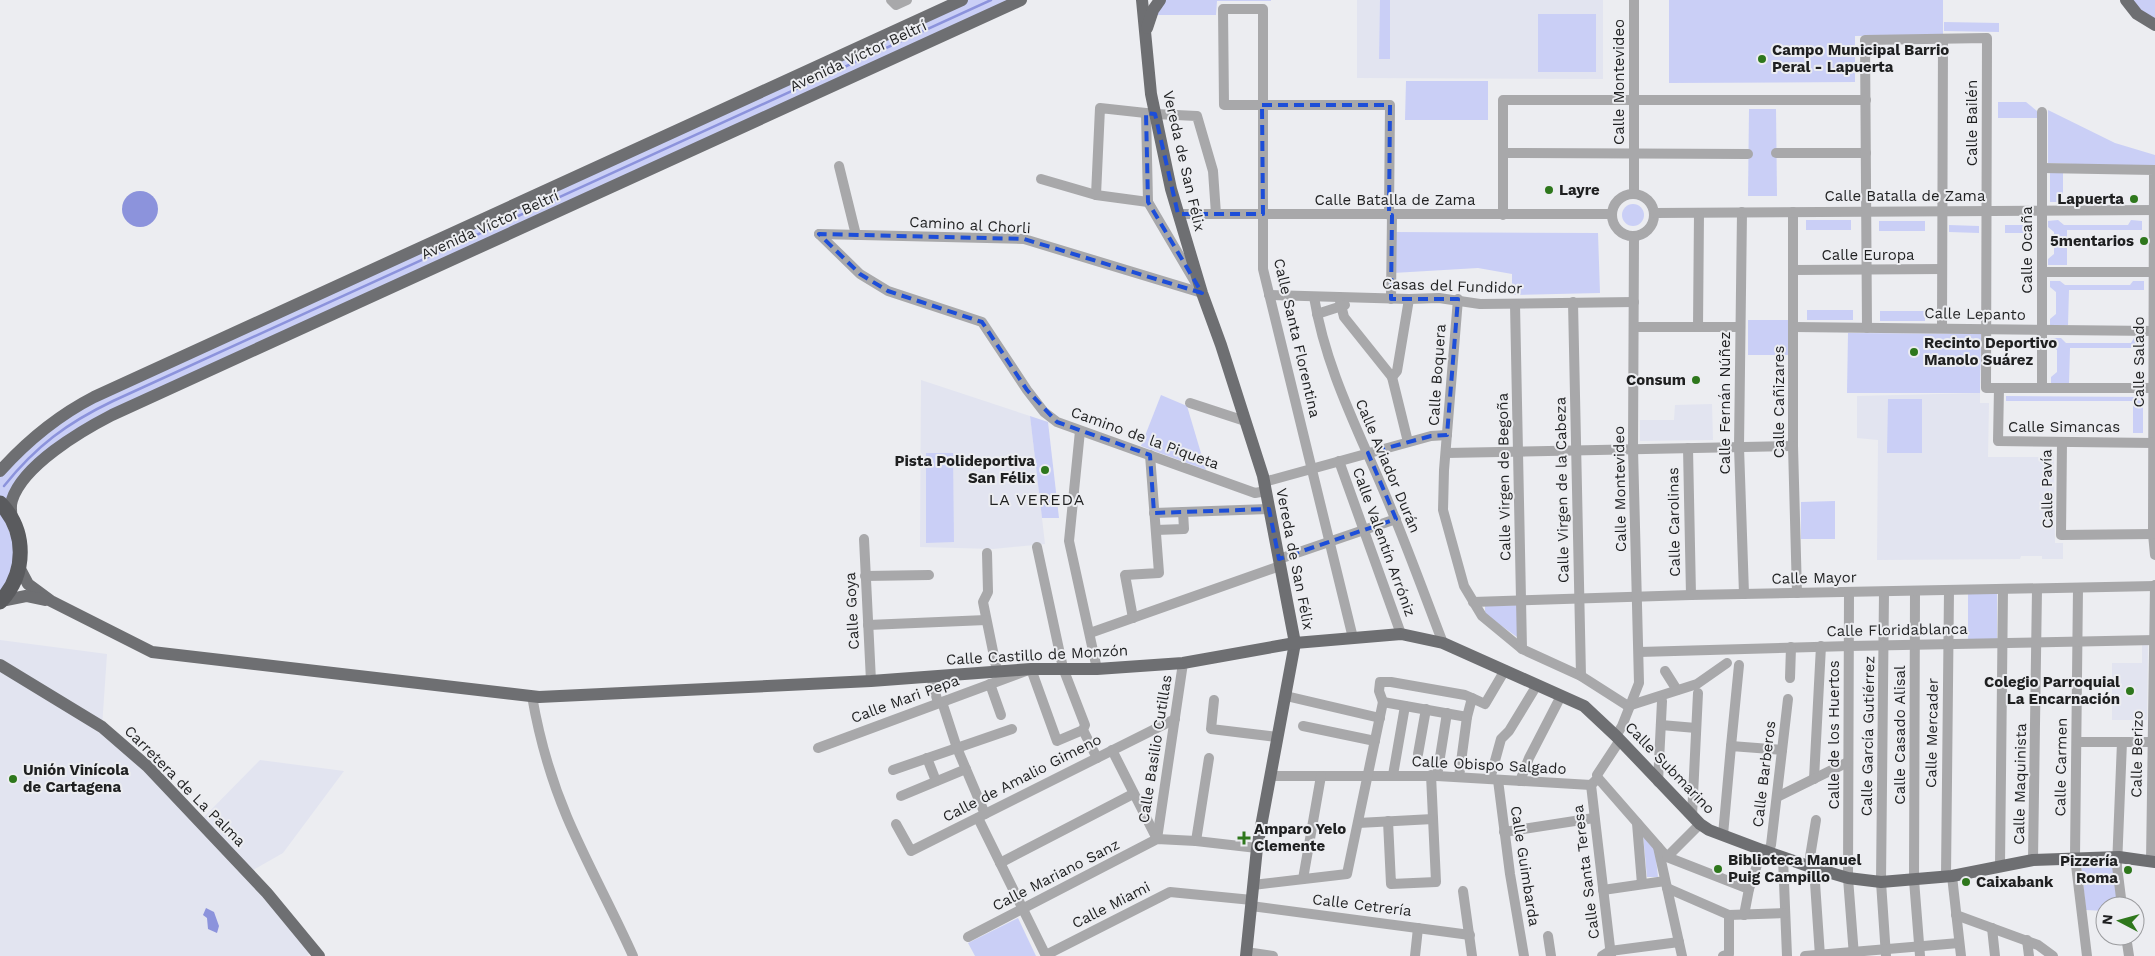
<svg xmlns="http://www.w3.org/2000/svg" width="2155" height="956" viewBox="0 0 2155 956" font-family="'Work Sans',sans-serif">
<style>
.built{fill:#e2e4f0}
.green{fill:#cacff6}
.water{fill:#8c93dc}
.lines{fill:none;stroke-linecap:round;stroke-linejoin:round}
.stream{stroke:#8c93dc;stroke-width:2.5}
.minor{stroke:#a8a8aa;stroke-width:10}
.major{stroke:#6e6f72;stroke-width:12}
.highway{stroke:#5a5b5e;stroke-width:15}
.marked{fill:none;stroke:#1d4ed8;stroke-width:4;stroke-dasharray:10 6;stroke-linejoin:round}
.poi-dot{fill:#2e771c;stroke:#ecedf1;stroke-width:2}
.labels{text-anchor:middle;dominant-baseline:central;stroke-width:4;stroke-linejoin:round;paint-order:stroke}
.poi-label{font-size:15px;font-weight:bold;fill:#1f2021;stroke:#ecedf1;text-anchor:start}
.street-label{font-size:15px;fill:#1f2021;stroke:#ecedf1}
.neighbourhood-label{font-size:16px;letter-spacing:1px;fill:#1f2021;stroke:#ecedf1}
</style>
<rect width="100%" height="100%" fill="#ecedf1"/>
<g class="built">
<polygon points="1357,0 1603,0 1603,79 1357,78"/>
<polygon points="921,380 1030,416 1045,544 993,549 920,547"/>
<polygon points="1980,393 1980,403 1989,403 1988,457 2054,457 2055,543 2063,543 2063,559 2042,559 2042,556 2021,556 2020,559 1877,560 1878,440 1857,438 1857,396"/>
<polygon points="1712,404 1713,440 1640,441 1640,420 1674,420 1675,405"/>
<polygon points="0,640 107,654 102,727 199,822 260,760 344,771 283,853 248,873 313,950 307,956 0,956"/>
<polygon points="2142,645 2148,645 2147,720 2112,720 2112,663 2142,663"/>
</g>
<g class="green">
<polygon points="962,0 1021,0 79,433 14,495 0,503 0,471 49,423"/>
<polygon points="1160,0 1271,0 1271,1 1217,1 1216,15 1158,15 1153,10"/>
<polygon points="1380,0 1390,0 1390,59 1379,59"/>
<polygon points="1669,0 1943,0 1943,35 1855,36 1855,82 1669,83"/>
<polygon points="2126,0 2155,0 2155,25"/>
<rect x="1538" y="14" width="58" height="58"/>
<polygon points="1944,22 1999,23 1999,32 1944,31"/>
<polygon points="1406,81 1488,81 1488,120 1405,120"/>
<polygon points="1998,102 2026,102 2037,111 2037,118 1998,118"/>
<polygon points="1749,109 1776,109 1777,196 1748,196"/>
<polygon points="2048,110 2115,143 2155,155 2155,167 2048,163"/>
<rect x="2050" y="172" width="13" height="30"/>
<circle cx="1633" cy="215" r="11"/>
<rect x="1806" y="220" width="45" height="10"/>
<polygon points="2026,220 2033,220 2033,233 2005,233 2005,225 2024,225"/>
<polygon points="2058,220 2064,225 2128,225 2131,220 2142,221 2142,230 2067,230 2067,265 2048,265 2048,259 2054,254 2054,232 2048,227 2048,221"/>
<rect x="1879" y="221" width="46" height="10"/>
<polygon points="1949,225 1979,226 1979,233 1949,232"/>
<polygon points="1393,232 1598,233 1600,293 1512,295 1512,274 1478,268 1393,273"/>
<polygon points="2050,281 2060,281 2065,285 2130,285 2133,281 2144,281 2144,290 2069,290 2068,325 2050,325 2050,319 2056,314 2056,292 2050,287"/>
<rect x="1807" y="310" width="46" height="10"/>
<rect x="1880" y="311" width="45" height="10"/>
<rect x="1748" y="320" width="40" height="35"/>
<polygon points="1848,333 1981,334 1980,393 1847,393"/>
<polygon points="2051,338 2061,338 2066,343 2131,343 2134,338 2145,339 2145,348 2070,348 2069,383 2051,383 2051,377 2057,372 2057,350 2051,345"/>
<polygon points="1161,395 1187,406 1206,470 1141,446"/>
<polygon points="2006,396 2143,397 2143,433 2133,433 2133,401 2006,401"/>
<polygon points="1888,399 1922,399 1922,453 1887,453"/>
<polygon points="1030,416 1048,422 1059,518 1042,518"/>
<polygon points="926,453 953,453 954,542 926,543"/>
<polygon points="1835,501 1835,539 1801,539 1801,502"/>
<path d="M0,511C15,542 24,561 0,592Z"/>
<polygon points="1997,593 1997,639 1968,639 1968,594"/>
<polygon points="1517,605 1517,637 1485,614 1485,606"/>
<polygon points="1643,835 1655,849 1658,877 1647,877"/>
<polygon points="2081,864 2112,864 2118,906 2105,906 2105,911 2086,910"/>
<polygon points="1018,918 1036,956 975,956 968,943"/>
</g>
<g class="water">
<circle cx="140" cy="209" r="18"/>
<polygon points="206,908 214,912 219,926 217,933 208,929 207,918 203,915"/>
</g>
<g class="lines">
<path class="stream" d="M4,486C36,446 67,423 113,401L991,0"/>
<g class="minor">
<polyline points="891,0 896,5 907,0"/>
<polyline points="1146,113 1148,202 1195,282"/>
<polyline points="1503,153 1748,154"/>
<polyline points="1776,153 1866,153"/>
<polyline points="839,166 856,235"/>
<polyline points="2042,168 2154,170 2153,534 2155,555"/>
<polyline points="1041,179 1096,195 1148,202"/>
<polyline points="1634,193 1634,0"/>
<circle cx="1633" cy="215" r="21"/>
<polyline points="1096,195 1100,108 1155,114 1197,116 1213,171 1216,214"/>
<polyline points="1742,212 1739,447 1744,594"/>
<polyline points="1793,212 1793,446 1797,593"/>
<polyline points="1655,213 2155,210"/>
<polyline points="1178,214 1611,214"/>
<polyline points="1503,215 1503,100 1866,100"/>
<polyline points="819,234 860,274 888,291 982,322 1027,390 1044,412 1057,422 1255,493 1266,491"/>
<polyline points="819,234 1024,239 1202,293"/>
<polyline points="1794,270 1942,269"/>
<polyline points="2042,272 2155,272"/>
<polyline points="1269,295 1409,299 1439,298 1480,304 1634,302"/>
<path d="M1314,297C1325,365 1355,424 1382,487C1404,538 1423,591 1443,643"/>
<polyline points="1339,297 1344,317 1392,377 1408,442"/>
<polyline points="1391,299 1392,215"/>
<polyline points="1458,299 1444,470 1443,510 1464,586 1482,616 1522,649 1581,676 1628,706"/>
<polyline points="1573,302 1581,676"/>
<polyline points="1515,304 1522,649"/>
<polyline points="1317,314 1345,305"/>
<polyline points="1634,327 1740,327"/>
<polyline points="1698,327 1699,213"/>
<polyline points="1794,327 2155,331"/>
<polyline points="1867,328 1865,40 1987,38 1986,388 2155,388"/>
<polyline points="1942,328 1943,39"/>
<polyline points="1392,377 1397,371 1409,299"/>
<polyline points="1999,388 1998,441 2154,443"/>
<polyline points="2042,388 2042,112"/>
<polyline points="1190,403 1245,421"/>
<polyline points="1080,431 1069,541 1097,669"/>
<polyline points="2062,442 2061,535 2153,534"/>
<polyline points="1688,448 1691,595"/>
<polyline points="1446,453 1793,446"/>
<polyline points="1339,461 1401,634"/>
<polyline points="1264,482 1431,436 1447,435"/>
<polyline points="1154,513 1269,509"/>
<polyline points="1156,530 1184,529 1183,512"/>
<polyline points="864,539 871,681"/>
<polyline points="1037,547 1063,668 1085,725 1083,730 1097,758"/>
<polyline points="987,553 988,592 983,602 997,671"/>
<polyline points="1279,559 1396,519"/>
<polyline points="865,576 929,575"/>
<polyline points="2078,588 2075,857 2087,956"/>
<polyline points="1915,591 1914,880 1920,956"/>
<polyline points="1849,592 1848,878 1854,956"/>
<polyline points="1884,592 1881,882 1886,956"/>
<polyline points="1473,602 1691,595 2155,586"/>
<polyline points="1133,618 1125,575 1159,573 1150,455"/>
<polyline points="868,625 986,620"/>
<polyline points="1090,633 1280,566"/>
<polyline points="1353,638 1263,269 1263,9 1223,9 1224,105 1390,105 1389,215"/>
<polyline points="1639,652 1850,646 2155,640"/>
<polyline points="1665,671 1677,690"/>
<polyline points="931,677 938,703"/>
<polyline points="1790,678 1791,647"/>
<polyline points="990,684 1001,715"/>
<path d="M532,696C539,737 551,779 567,817C587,864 612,909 633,956"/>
<polyline points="1286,696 1380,718"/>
<polyline points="1214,700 1211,729 1277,737"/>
<polyline points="942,702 957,748 985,814"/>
<polyline points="1383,702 1379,691 1380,682 1391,682 1465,695 1472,698"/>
<polyline points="1383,702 1467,717"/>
<polyline points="1628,706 1697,684 1727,663"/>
<polyline points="1661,725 1696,728"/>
<polyline points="1303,726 1375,741"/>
<polyline points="1616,736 1622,726 1639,683 1633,449 1634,237"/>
<polyline points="2077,742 2152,742"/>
<polyline points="2122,742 2117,866 2122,906"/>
<polyline points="1731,746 1739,665"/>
<polyline points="818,748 1031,669 1057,741 1083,730"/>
<polyline points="1112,750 1157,839"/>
<polyline points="1418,754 1426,709"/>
<polyline points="927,758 936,781"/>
<polyline points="893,770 1012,729"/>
<polyline points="1393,775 1405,706"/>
<polyline points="1270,776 1437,776 1591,785 1598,778 1667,857 1749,889"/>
<polyline points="1437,776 1447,713"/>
<polyline points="1459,777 1467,717 1472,698 1485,704 1505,670"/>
<polyline points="1598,778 1597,775 1620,740"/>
<polyline points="1490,779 1501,739 1509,731 1537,685"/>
<polyline points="1814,779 1821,646"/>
<polyline points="1498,780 1510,874 1524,956"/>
<polyline points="1520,781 1529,758 1561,696"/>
<polyline points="1658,782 1662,701"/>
<polyline points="1591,785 1611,956"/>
<polyline points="901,796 966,769"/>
<polyline points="1777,797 1848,762"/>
<polyline points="1692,816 1698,693"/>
<polyline points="978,818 1046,956"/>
<polyline points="1388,821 1391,884 1436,882 1431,775"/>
<polyline points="1358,823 1433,819"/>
<polyline points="1637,823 1642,884"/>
<polyline points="896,824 911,851 1175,719"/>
<polyline points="1504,832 1594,818"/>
<polyline points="1723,835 1731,746 1782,750"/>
<polyline points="1157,839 1183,663"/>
<polyline points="1196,841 1209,758"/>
<polyline points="1658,847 1682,956"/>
<polyline points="1767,852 1771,845 1788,699"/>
<polyline points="1667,857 1700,824"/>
<polyline points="1810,857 1816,820"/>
<polyline points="1783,858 1787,956"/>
<polyline points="2033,860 2037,589"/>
<polyline points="2151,862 2155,585"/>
<polyline points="1000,863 1133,794"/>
<polyline points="2000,866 2003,589"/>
<polyline points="1814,868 1820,956"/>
<polyline points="1946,876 1949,590"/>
<polyline points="1952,876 1961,956"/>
<polyline points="1303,879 1321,776"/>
<polyline points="1253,885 1347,874 1383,702"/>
<polyline points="1667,888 1729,915 1785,913"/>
<polyline points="1603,890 1665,881"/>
<polyline points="1463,891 1472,956"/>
<polyline points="1251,906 1470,935"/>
<polyline points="1744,915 1749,889 1762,850"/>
<polyline points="1956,915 2038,945 2053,956"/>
<polyline points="1992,928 1995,956"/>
<polyline points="1548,936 1551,956"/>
<polyline points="2126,936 2129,956"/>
<polyline points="968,937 1157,839 1196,841 1257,848"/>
<polyline points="2027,940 2029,956"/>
<polyline points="1246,952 1273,956"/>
<polyline points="1046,955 1170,892 1252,900"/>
<polyline points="1415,956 1418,928"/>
<polyline points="1602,956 1610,951 1679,942"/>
<polyline points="1723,956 1729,954 1729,915"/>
<polyline points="1805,956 1959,943"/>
</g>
<g class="major">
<polyline points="1142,0 1151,94 1171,189 1202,293 1221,345 1263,476 1295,643 1257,848 1246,956"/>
<polyline points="2126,0 2137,14 2155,25"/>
<polyline points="1147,28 1153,10 1160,0"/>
<path d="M0,471C28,440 57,416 94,397L962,0"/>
<path d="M12,519C11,513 10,506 12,500C23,465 81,431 112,415L1021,0"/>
<polyline points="19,567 28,584 51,601 152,652 539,697 871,681 1031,669 1097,669 1183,663 1295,643 1401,634 1443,643 1584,706 1616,736 1700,824 1709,830 1762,850 1814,868 1848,878 1881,882 1952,876 2033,860 2119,857 2155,862"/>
<polyline points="1,601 26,596 45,600"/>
<polyline points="0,665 102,727 147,766 267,893 319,956"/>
</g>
<path class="highway" d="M0,503C27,531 27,573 0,602"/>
</g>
<path class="marked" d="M1262,105H1390L1389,215H1392L1391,299H1458L1447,435L1431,436L1368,453L1396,519L1279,559L1269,509L1154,513L1150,455L1057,422L1027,390L982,322L888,291L860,274L819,234L1024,239L1202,293L1148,202L1146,113L1155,114L1178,214H1263Z"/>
<g class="poi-dot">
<circle cx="1762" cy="59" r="5"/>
<circle cx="1549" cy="190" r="5"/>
<circle cx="2134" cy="199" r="5"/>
<circle cx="2144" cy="241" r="5"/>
<circle cx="1914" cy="352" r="5"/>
<circle cx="1696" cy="380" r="5"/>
<circle cx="1045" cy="470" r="5"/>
<circle cx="2130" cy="691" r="5"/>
<circle cx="13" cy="779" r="5"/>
<path d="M1241.5 830.5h5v5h5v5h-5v5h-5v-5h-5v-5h5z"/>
<circle cx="1718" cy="869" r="5"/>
<circle cx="2128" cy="870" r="5"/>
<circle cx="1966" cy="882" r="5"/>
</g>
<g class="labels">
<g class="poi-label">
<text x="1772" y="50">Campo Municipal Barrio<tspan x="1772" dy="17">Peral - Lapuerta</tspan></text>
<text x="1559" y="190">Layre</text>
<text x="2124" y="199" text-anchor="end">Lapuerta</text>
<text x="2134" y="241" text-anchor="end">5mentarios</text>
<text x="1924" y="343">Recinto Deportivo<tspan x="1924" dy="17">Manolo Suárez</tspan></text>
<text x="1686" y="380" text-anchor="end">Consum</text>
<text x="1035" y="461" text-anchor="end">Pista Polideportiva<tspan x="1035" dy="17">San Félix</tspan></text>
<text x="2120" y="682" text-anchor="end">Colegio Parroquial<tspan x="2120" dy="17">La Encarnación</tspan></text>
<text x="23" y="770">Unión Vinícola<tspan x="23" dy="17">de Cartagena</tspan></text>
<text x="1254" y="829">Amparo Yelo<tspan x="1254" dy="17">Clemente</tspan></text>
<text x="1728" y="860">Biblioteca Manuel<tspan x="1728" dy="17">Puig Campillo</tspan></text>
<text x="2118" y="861" text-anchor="end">Pizzería<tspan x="2118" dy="17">Roma</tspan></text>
<text x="1976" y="882">Caixabank</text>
</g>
<g class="street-label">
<text transform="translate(858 56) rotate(-25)">Avenida Víctor Beltrí</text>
<text transform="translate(1619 82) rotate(-90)">Calle Montevideo</text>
<text transform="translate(1972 123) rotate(-90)">Calle Bailén</text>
<text transform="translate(1184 161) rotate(77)">Vereda de San Félix</text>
<text x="1905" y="196">Calle Batalla de Zama</text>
<text x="1395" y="200">Calle Batalla de Zama</text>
<text transform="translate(490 225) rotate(-24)">Avenida Víctor Beltrí</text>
<text transform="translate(970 225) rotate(3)">Camino al Chorli</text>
<text transform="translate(2027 250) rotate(-90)">Calle Ocaña</text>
<text x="1868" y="255">Calle Europa</text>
<text transform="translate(1452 286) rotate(2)">Casas del Fundidor</text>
<text transform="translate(1975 314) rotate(1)">Calle Lepanto</text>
<text transform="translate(1297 338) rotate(77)">Calle Santa Florentina</text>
<text transform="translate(2139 362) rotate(-90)">Calle Salado</text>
<text transform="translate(1437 375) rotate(-86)">Calle Boquera</text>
<text transform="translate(1779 402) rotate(-90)">Calle Cañizares</text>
<text transform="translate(1725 403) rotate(-90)">Calle Fernán Núñez</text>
<text x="2064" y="427">Calle Simancas</text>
<text transform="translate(1145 438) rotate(20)">Camino de la Piqueta</text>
<text transform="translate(1388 466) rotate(67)">Calle Aviador Durán</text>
<text transform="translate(1504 477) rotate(-91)">Calle Virgen de Begoña</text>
<text transform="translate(1620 489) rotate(-91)">Calle Montevideo</text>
<text transform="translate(2047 489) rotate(-91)">Calle Pavía</text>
<text transform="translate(1562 490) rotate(-91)">Calle Virgen de la Cabeza</text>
<text transform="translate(1674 522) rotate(-91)">Calle Carolinas</text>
<text transform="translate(1384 542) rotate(70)">Calle Valentín Arróniz</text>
<text transform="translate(1295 559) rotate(79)">Vereda de San Félix</text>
<text transform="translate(1814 578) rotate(-1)">Calle Mayor</text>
<text transform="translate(852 611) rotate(-93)">Calle Goya</text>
<text transform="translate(1897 630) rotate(-1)">Calle Floridablanca</text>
<text transform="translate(1037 655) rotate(-3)">Calle Castillo de Monzón</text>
<text transform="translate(905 699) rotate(-20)">Calle Mari Pepa</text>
<text transform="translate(1932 733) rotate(-89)">Calle Mercader</text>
<text transform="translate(1834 735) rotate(-90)">Calle de los Huertos</text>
<text transform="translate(1900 735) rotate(-90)">Calle Casado Alisal</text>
<text transform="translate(1868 736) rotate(-89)">Calle García Gutiérrez</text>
<text transform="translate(1155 749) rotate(-81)">Calle Basilio Cutillas</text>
<text transform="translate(2137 754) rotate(-89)">Calle Berizo</text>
<text transform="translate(1489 765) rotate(3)">Calle Obispo Salgado</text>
<text transform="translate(2061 767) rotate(-89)">Calle Carmen</text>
<text transform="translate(1670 768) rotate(46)">Calle Submarino</text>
<text transform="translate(1764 774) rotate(-83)">Calle Barberos</text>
<text transform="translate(1022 778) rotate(-27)">Calle de Amalio Gimeno</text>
<text transform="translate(2020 784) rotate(-89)">Calle Maquinista</text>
<text transform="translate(185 786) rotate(45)">Carretera de La Palma</text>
<text transform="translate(1525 866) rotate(81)">Calle Guimbarda</text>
<text transform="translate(1586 872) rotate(-97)">Calle Santa Teresa</text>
<text transform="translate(1056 875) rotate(-27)">Calle Mariano Sanz</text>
<text transform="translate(1111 905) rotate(-27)">Calle Miami</text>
<text transform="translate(1362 905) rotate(7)">Calle Cetrería</text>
</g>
<g class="neighbourhood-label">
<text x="1037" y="499">LA VEREDA</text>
</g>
</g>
<g transform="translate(2120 921) rotate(276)"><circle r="24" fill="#ecedf1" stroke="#9a9b9e"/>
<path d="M0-4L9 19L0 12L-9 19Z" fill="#2e771c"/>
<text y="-8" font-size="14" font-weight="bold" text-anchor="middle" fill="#1f2021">N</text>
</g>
</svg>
